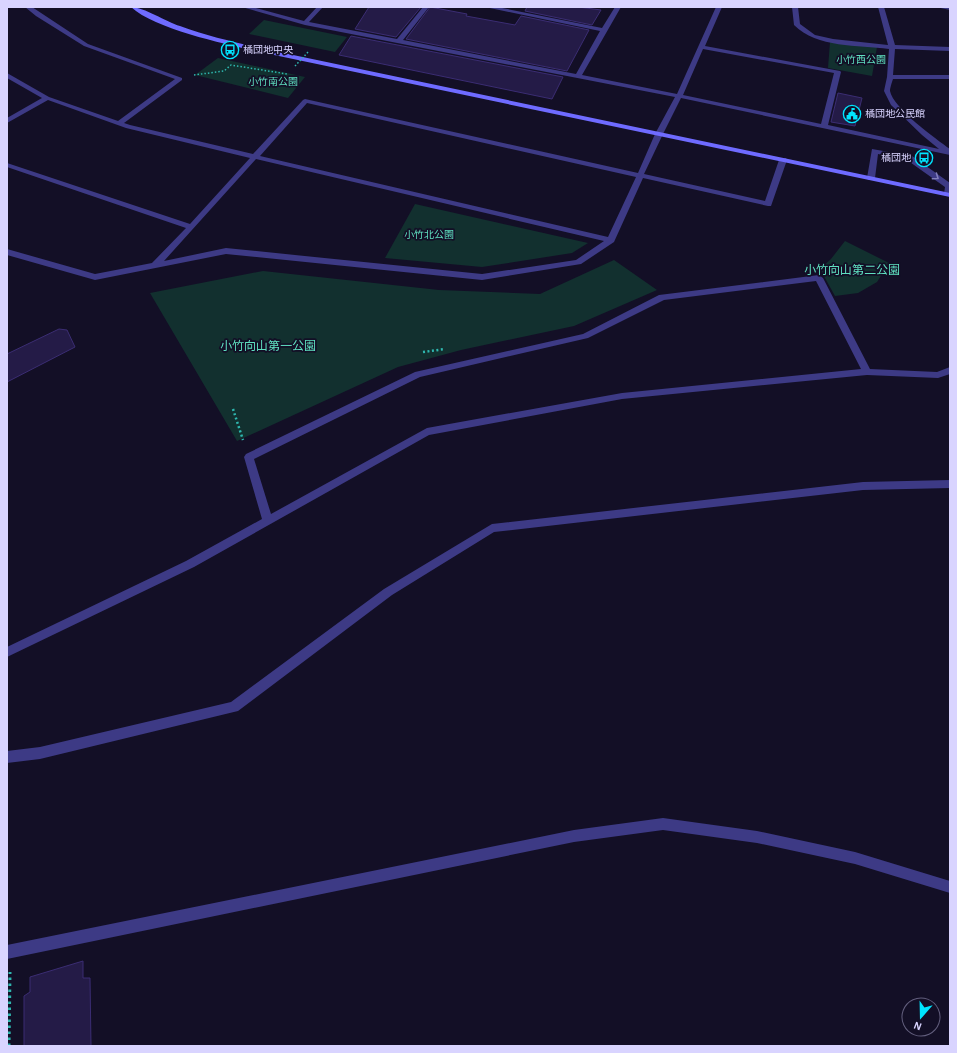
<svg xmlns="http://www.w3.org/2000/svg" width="957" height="1053" viewBox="0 0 957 1053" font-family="'Alegreya Sans','Noto Sans JP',sans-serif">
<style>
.green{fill:#12302f}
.building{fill:#241b47;stroke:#3b2d73}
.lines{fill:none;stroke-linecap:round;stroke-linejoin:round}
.path-far2{stroke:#2fb8b0;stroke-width:1.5;stroke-dasharray:1.5 2;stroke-linecap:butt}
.path-far1{stroke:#2fb8b0;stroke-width:2.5;stroke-dasharray:2 2.5;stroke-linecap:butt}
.path{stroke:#2fb8b0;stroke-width:3;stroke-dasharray:2.5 3.5;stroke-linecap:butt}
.lane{fill:#3d3a85;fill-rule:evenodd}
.street{fill:#3d3a85;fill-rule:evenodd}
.secondary{fill:#6f6bff;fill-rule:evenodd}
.path-bridge{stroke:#2fb8b0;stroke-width:1.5;stroke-dasharray:1.5 2;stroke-linecap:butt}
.oneway{stroke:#837fbc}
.labels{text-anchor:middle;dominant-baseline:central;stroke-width:3.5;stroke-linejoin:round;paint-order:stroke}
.far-poi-label{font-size:10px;fill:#d9d4ff;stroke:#130f26;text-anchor:start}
.far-park-label{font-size:10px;fill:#5fe0c0;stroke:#130f26}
.park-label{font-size:12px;fill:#5fe0c0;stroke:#130f26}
</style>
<rect width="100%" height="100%" fill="#130f26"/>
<g class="green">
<polygon points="264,20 347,37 335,52 249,34"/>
<polygon points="830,42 877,47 872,76 828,68"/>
<polygon points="218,58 305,77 288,98 195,75"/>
<polygon points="415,204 588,243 572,253 482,267 385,258"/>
<polygon points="845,241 889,263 877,282 858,293 835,296 820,269 831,259"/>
<polygon points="614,260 657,290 574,326 461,350 398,367 237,441 150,293 263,271 439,290 540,294"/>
</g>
<g class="building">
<polygon points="369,7 421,7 396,37 355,29"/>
<polygon points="430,7 467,14 466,16 515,25 521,16 589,30 567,71 406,39"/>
<polygon points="527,7 578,7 601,10 592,25 525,11"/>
<polygon points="351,36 563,77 552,99 339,55"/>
<polygon points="838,93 862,98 855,126 831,122"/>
<polygon points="59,329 67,330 75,347 7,382 7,354"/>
<polygon points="83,961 83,978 90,978 91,1046 24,1046 24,996 30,992 30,977"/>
</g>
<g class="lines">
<polyline class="path-far2" points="194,75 224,71 231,65 287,74"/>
<g class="path-far1">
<polyline points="423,352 445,349"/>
<polyline points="233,409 243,440"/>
</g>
<polyline class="path" points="9,1046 10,972"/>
<polygon class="lane" points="872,149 912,156 950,183 950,196 945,196 944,194 945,187 907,160 878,154 875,178 874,180 868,180 867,178"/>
<g class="street">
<path d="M25,7H32L88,44L182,78V80L124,123L130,125L253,154L303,100L305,99L638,173L655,134L675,97L305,25L242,7H252L304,21L317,7H323L309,22L397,39L423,7H429L403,40L576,74L600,31L485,7H497L602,28L615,7H621L582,75L677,94L716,7H722L705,46L840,71L841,72L828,125L939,149L922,135L891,105L884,91L887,77L889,49C858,45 817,48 794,25L792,7H798L800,24L815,35L833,39L888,45L878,7H884L895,45L950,47V51L895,49L893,75H950V79H893C892,82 890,88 890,91C893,108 936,139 950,149V155L681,98L663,134L644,174L765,201L779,160L780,158H786L787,160L771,206H768L643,178L614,242L581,264L482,280L226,254L95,280L7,255V249L95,274L152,263L186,228L7,167V163L190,224L250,158L126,128L48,100L7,123V118L42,98L7,78V73L49,97L118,121L175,79L84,46L36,16ZM703,49L834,73L821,124L683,95ZM307,103L636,177L608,237L260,156ZM256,159L604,241L576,260L482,274L226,248L164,261Z"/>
<polygon points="936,7 950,7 950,10"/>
<path d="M819,275L823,278L870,369L937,372L950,367V374L938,378L867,375L622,399L429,435L194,567L7,657V647L186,561L262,519L244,457L246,454L415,372L583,334L659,295ZM816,281L861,369L622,393L427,428L271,514L254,459L420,377L588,338L664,300Z"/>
<polygon points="950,480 950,488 863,490 494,532 392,595 238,711 40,759 7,763 7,751 40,747 231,702 384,589 492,524 863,482"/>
<polygon points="663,818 757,831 855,852 950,881 950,893 855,864 757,843 663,830 574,842 7,959 7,945 574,830"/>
</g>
<path class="secondary" d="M131,7C144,7 166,22 180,26C204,35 230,41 255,47L950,193V197L255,51C222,43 155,29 131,7Z"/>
<polyline class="path-bridge" points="295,66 309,51"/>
</g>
<defs><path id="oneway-chevron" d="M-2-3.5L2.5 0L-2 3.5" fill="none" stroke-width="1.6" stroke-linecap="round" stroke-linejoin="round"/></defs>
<use class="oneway" href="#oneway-chevron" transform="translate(936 177) rotate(35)"/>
<defs>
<symbol id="bus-ring" viewBox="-11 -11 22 22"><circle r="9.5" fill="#130f26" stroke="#00e5ff" stroke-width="1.5"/><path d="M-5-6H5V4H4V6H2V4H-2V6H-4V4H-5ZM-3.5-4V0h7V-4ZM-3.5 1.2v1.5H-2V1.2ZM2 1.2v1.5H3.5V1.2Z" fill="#00e5ff"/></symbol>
<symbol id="civic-ring" viewBox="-11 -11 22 22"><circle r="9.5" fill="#130f26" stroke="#00e5ff" stroke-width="1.5"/><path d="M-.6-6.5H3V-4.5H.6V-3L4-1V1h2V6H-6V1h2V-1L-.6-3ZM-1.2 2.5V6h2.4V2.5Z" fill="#00e5ff"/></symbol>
</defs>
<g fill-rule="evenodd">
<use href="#bus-ring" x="220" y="40" width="20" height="20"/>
<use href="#civic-ring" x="842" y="104" width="20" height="20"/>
<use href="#bus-ring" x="914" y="148" width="20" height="20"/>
</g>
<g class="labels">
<g class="far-poi-label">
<text x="243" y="50">橘団地中央</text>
<text x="865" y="114">橘団地公民館</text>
<text x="911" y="158" text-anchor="end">橘団地</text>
</g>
<g class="far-park-label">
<text x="861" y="60">小竹西公園</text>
<text x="273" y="82">小竹南公園</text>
<text x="429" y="235">小竹北公園</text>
</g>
<g class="park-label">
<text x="852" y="270">小竹向山第二公園</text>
<text x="268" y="346">小竹向山第一公園</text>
</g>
</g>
<rect width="957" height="1053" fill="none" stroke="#d9d4ff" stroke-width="16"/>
<g transform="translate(921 1017) rotate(200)"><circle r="19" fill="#130f26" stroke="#625e7d"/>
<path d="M0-3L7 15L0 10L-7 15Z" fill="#00e5ff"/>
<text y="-6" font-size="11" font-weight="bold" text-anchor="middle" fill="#d9d4ff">N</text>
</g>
</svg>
